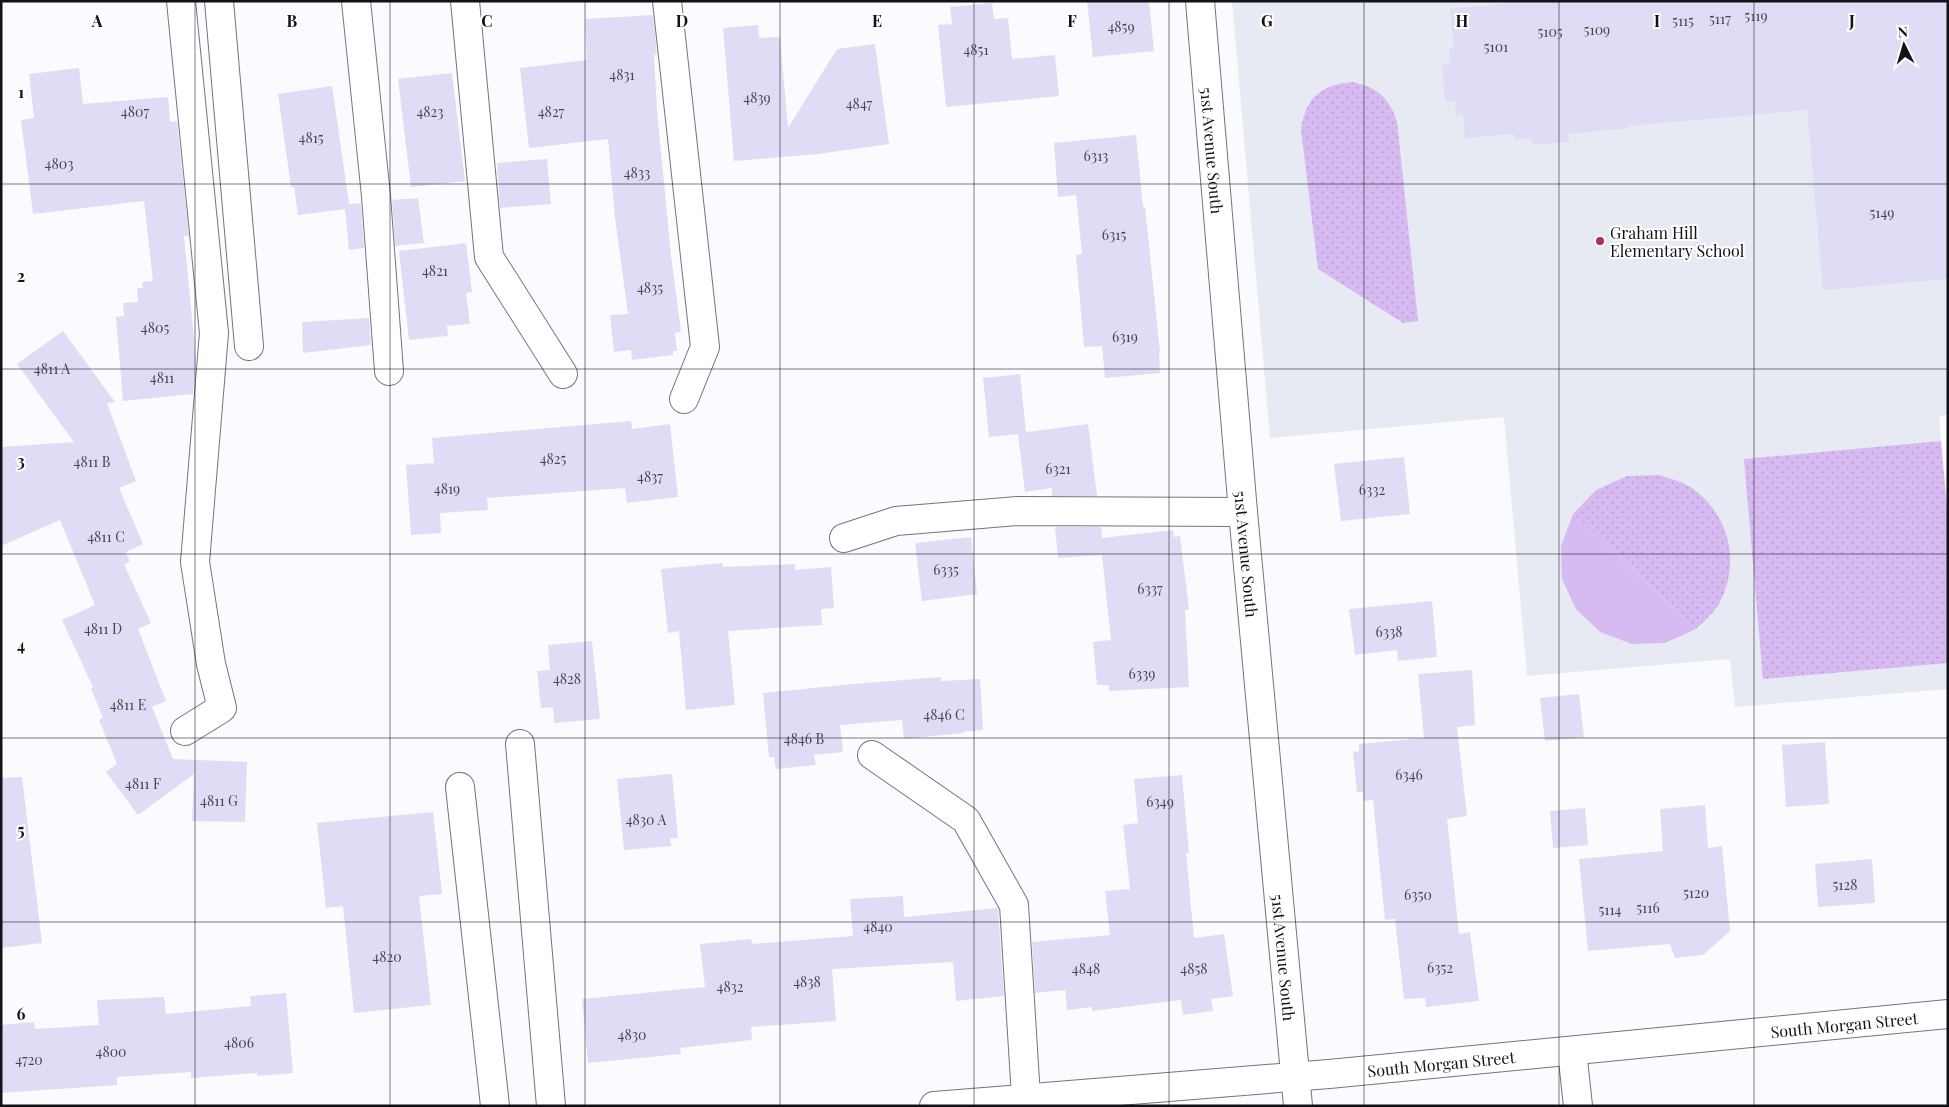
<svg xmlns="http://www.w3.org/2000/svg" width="1949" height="1107" viewBox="0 0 1949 1107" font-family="'Playfair Display',serif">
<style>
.built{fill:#e7eaf3}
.grass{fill:#d8baf2}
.park{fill:url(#park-dots)}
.building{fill:#dfddf6}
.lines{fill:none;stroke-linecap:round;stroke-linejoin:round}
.minor-casing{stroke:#72757c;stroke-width:30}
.minor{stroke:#fff;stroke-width:28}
.grid{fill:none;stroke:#121316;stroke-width:1;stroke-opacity:0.55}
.poi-dot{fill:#b92955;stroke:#fff;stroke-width:2}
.labels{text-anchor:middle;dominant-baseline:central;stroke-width:4;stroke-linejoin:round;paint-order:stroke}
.number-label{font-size:14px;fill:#45464e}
.street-label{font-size:16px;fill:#121316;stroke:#fff}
.poi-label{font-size:16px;fill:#121316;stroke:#fff;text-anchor:start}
.grid-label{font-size:16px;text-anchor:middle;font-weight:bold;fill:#121316;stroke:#fff;stroke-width:4;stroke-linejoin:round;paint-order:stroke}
</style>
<defs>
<pattern id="park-dots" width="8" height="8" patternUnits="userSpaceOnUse" patternTransform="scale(1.25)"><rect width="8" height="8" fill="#d8baf2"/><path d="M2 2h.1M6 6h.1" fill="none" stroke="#b89fcf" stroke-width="1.8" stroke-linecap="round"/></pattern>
</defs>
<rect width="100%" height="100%" fill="#f9fbfe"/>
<polygon class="built" points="1232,1 1948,1 1948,415 1939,416 1948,520 1948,689 1735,707 1730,659 1527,676 1504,417 1270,438"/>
<polygon class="grass" points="1573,514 1696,629 1665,643 1632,644 1600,632 1576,609 1562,579 1561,546"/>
<g class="park">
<path d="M1353,82C1378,88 1388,97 1397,121L1418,321L1403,323L1318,269L1301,129C1306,97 1321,85 1353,82Z"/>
<polygon points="1941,441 1948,520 1948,663 1763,679 1744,459"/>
<path d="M1660,475C1670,479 1684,482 1692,488C1730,515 1741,563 1719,604C1714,613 1703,622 1696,629L1573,514L1596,490L1627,476Z"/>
</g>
<g class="building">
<polygon points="1087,1 1149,1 1154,51 1093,57"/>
<polygon points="1502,1 1948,1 1948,279 1823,290 1807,110 1629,126 1629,128 1568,134 1569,142 1532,145 1531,138 1515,140 1514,134 1465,138 1463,115 1456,116 1455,101 1445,102 1442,65 1450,64 1449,49 1454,49 1450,9 1502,4"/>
<polygon points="992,3 994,19 1008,18 1012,59 1055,55 1059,96 946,107 938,25 952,24 950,7"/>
<polygon points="653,15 657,55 654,55 657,111 671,255 681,332 675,333 677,351 673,351 673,355 632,360 631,350 614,352 610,315 628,314 615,218 608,139 529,148 520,68 587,60 585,19"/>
<polygon points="758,25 759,38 780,37 788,128 837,49 875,44 889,144 818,154 734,161 723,28"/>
<polygon points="79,68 83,104 168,97 170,122 177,121 189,236 184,236 196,359 193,394 123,401 116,317 124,316 123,303 138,302 137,288 143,288 142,282 153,281 144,201 33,214 21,120 34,118 29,74"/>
<polygon points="452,73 465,181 411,187 398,79"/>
<polygon points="332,86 349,204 361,203 364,248 349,250 345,209 298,215 294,187 291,187 278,94"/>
<polygon points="1136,135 1143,207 1145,207 1160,352 1159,353 1160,373 1105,378 1102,346 1084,347 1076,255 1082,254 1076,195 1058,197 1054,143"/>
<polygon points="547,159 551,204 500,208 497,163"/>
<polygon points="418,198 424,243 395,246 392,200"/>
<polygon points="466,243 472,292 466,293 470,324 447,326 448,336 409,340 399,251"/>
<polygon points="369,318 371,345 303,353 302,322"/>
<polygon points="63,331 115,402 107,403 136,481 119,488 143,544 126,552 130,562 124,564 151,623 138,629 166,701 152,707 173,759 247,762 245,822 192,821 194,774 138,815 106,772 117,764 99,720 103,718 91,688 93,687 62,620 95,605 60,520 1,546 1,447 74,442 17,364"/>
<polygon points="1020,374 1026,432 1088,424 1097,496 1052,496 1052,488 1025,492 1018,434 989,437 983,378"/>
<polygon points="631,421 632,429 670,424 678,497 627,503 625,488 487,498 488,510 440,513 441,533 411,535 406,465 434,463 432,438"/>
<polygon points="1404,457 1410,514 1341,521 1334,464"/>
<polygon points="1055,527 1101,527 1102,538 1173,530 1174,537 1180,536 1189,609 1185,610 1189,687 1109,691 1109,685 1097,685 1093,642 1111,640 1102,555 1058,558"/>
<polygon points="971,537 977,594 922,601 915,543"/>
<polygon points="722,563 723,567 795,564 795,570 831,567 834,608 821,609 822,625 728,631 735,705 686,710 679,631 668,633 661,569"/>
<polygon points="1432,601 1437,657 1398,661 1397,650 1355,655 1349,609"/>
<polygon points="592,641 600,719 554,723 553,707 541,708 537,671 550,670 548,645"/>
<polygon points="1472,670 1475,725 1457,727 1467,816 1447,819 1459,934 1470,932 1479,1001 1426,1007 1425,998 1404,999 1395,919 1385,920 1373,800 1364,801 1363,792 1357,792 1353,752 1359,751 1359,744 1424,738 1418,674"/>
<polygon points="941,677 941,681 980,679 983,730 963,732 963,733 904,739 902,720 840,725 843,752 814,755 816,765 776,769 774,757 769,757 763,693 853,684"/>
<polygon points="1579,694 1584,737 1545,741 1540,698"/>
<polygon points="1825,742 1829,804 1786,807 1782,745"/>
<polygon points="672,774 678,838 670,838 671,846 624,850 617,779"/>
<polygon points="1182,775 1189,853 1186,853 1194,938 1224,934 1233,996 1211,999 1213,1011 1183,1015 1181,1000 1092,1011 1092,1007 1067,1010 1065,990 1035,993 1032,942 1110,935 1105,891 1130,889 1123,825 1138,823 1134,779"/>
<polygon points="22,777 42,943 1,948 1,778"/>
<polygon points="1705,805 1708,848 1722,846 1730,931 1703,955 1675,958 1670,944 1588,951 1579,859 1663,851 1660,809"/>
<polygon points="1585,808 1588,845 1553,848 1550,811"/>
<polygon points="433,812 442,894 419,896 431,1005 354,1013 343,906 326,908 317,823"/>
<polygon points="1872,859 1875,903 1818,907 1815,864"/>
<polygon points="903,896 904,917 998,908 1004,996 956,1001 953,962 832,969 836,1021 751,1027 752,1040 680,1048 681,1054 588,1063 582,999 705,987 700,944 751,939 752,944 853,936 850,899"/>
<polygon points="286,993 293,1073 257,1076 257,1073 191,1078 191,1072 117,1077 117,1085 1,1093 1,1025 34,1022 35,1029 99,1025 97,1000 164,997 166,1014 251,1006 250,996"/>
</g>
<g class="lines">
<defs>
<g id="minor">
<polyline points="181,1 214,333 195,562 211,664 222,708 185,731"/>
<polyline points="219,1 249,346"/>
<polyline points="356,1 376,196 389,371"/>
<polyline points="465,1 489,257 563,374"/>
<polyline points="667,1 705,347 684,399"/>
<path id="s1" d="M1200,1L1243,512L1298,1106"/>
<polyline points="844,538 896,521 1018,511 1243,512"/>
<polyline points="520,744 551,1106"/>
<polyline points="872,755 966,820 1014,905 1026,1097"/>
<polyline points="460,787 495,1106"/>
<polyline points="1572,1051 1578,1106"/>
<path id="s2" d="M934,1106L1329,1074L1948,1014"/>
</g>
</defs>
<use href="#minor" class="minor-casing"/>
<use href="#minor" class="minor"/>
</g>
<path class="grid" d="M195,1V1106M390,1V1106M585,1V1106M780,1V1106M974,1V1106M1169,1V1106M1364,1V1106M1559,1V1106M1754,1V1106M1,184H1948M1,369H1948M1,554H1948M1,738H1948M1,922H1948"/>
<circle class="poi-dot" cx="1600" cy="241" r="5"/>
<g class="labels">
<g class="number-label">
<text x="1756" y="15">5119</text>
<text x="1720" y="18">5117</text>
<text x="1683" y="20">5115</text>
<text x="1121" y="26">4859</text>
<text x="1597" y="29">5109</text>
<text x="1550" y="31">5105</text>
<text x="1496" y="46">5101</text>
<text x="976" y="49">4851</text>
<text x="622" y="74">4831</text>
<text x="757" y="97">4839</text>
<text x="859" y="103">4847</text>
<text x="135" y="111">4807</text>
<text x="430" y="111">4823</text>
<text x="551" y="111">4827</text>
<text x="311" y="137">4815</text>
<text x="1096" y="155">6313</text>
<text x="59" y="163">4803</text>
<text x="637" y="172">4833</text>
<text x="1882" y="212">5149</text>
<text x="1114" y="234">6315</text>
<text x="435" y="270">4821</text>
<text x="650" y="287">4835</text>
<text x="155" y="327">4805</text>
<text x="1125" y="336">6319</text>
<text x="52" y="368">4811 A</text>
<text x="162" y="377">4811</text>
<text x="553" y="458">4825</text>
<text x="92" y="461">4811 B</text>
<text x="1058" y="468">6321</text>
<text x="650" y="476">4837</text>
<text x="447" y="488">4819</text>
<text x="1372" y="489">6332</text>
<text x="106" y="536">4811 C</text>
<text x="946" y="569">6335</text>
<text x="1150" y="588">6337</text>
<text x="103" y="628">4811 D</text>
<text x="1389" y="631">6338</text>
<text x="1142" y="673">6339</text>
<text x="567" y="678">4828</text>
<text x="128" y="704">4811 E</text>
<text x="944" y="714">4846 C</text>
<text x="804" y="738">4846 B</text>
<text x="1409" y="774">6346</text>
<text x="143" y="783">4811 F</text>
<text x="219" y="800">4811 G</text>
<text x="1160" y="801">6349</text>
<text x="646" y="819">4830 A</text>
<text x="1845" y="884">5128</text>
<text x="1696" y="892">5120</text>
<text x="1418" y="894">6350</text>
<text x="1648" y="907">5116</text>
<text x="1610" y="909">5114</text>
<text x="878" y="926">4840</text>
<text x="387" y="956">4820</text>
<text x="1440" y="967">6352</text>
<text x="1086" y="968">4848</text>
<text x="1194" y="968">4858</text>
<text x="807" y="981">4838</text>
<text x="730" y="986">4832</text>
<text x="632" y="1034">4830</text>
<text x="239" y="1042">4806</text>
<text x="111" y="1051">4800</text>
<text x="29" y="1059">4720</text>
</g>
<g class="street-label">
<text stroke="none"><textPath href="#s1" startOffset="150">51st Avenue South</textPath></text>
<text stroke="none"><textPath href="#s1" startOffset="555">51st Avenue South</textPath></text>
<text stroke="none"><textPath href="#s1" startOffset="960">51st Avenue South</textPath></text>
<text stroke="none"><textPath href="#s2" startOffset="914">South Morgan Street</textPath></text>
<text stroke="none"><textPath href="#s2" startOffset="509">South Morgan Street</textPath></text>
</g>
<g class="poi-label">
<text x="1610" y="232">Graham Hill<tspan x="1610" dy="18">Elementary School</tspan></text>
</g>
</g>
<g class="grid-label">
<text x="97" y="27">A</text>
<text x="292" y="27">B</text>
<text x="487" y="27">C</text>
<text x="682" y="27">D</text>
<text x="877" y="27">E</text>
<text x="1072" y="27">F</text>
<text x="1267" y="27">G</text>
<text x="1462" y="27">H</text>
<text x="1657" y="27">I</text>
<text x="1852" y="27">J</text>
<text x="21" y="98">1</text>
<text x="21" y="282">2</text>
<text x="21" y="467">3</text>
<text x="21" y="651">4</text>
<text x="21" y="836">5</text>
<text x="21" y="1020">6</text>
</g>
<rect width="1949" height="1107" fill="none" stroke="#121316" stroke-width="5"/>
<g transform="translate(1904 45) rotate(355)" stroke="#ffffff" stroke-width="4" paint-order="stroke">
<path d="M0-4L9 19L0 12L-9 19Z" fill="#121316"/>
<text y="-8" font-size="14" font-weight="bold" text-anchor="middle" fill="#121316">N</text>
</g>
</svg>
